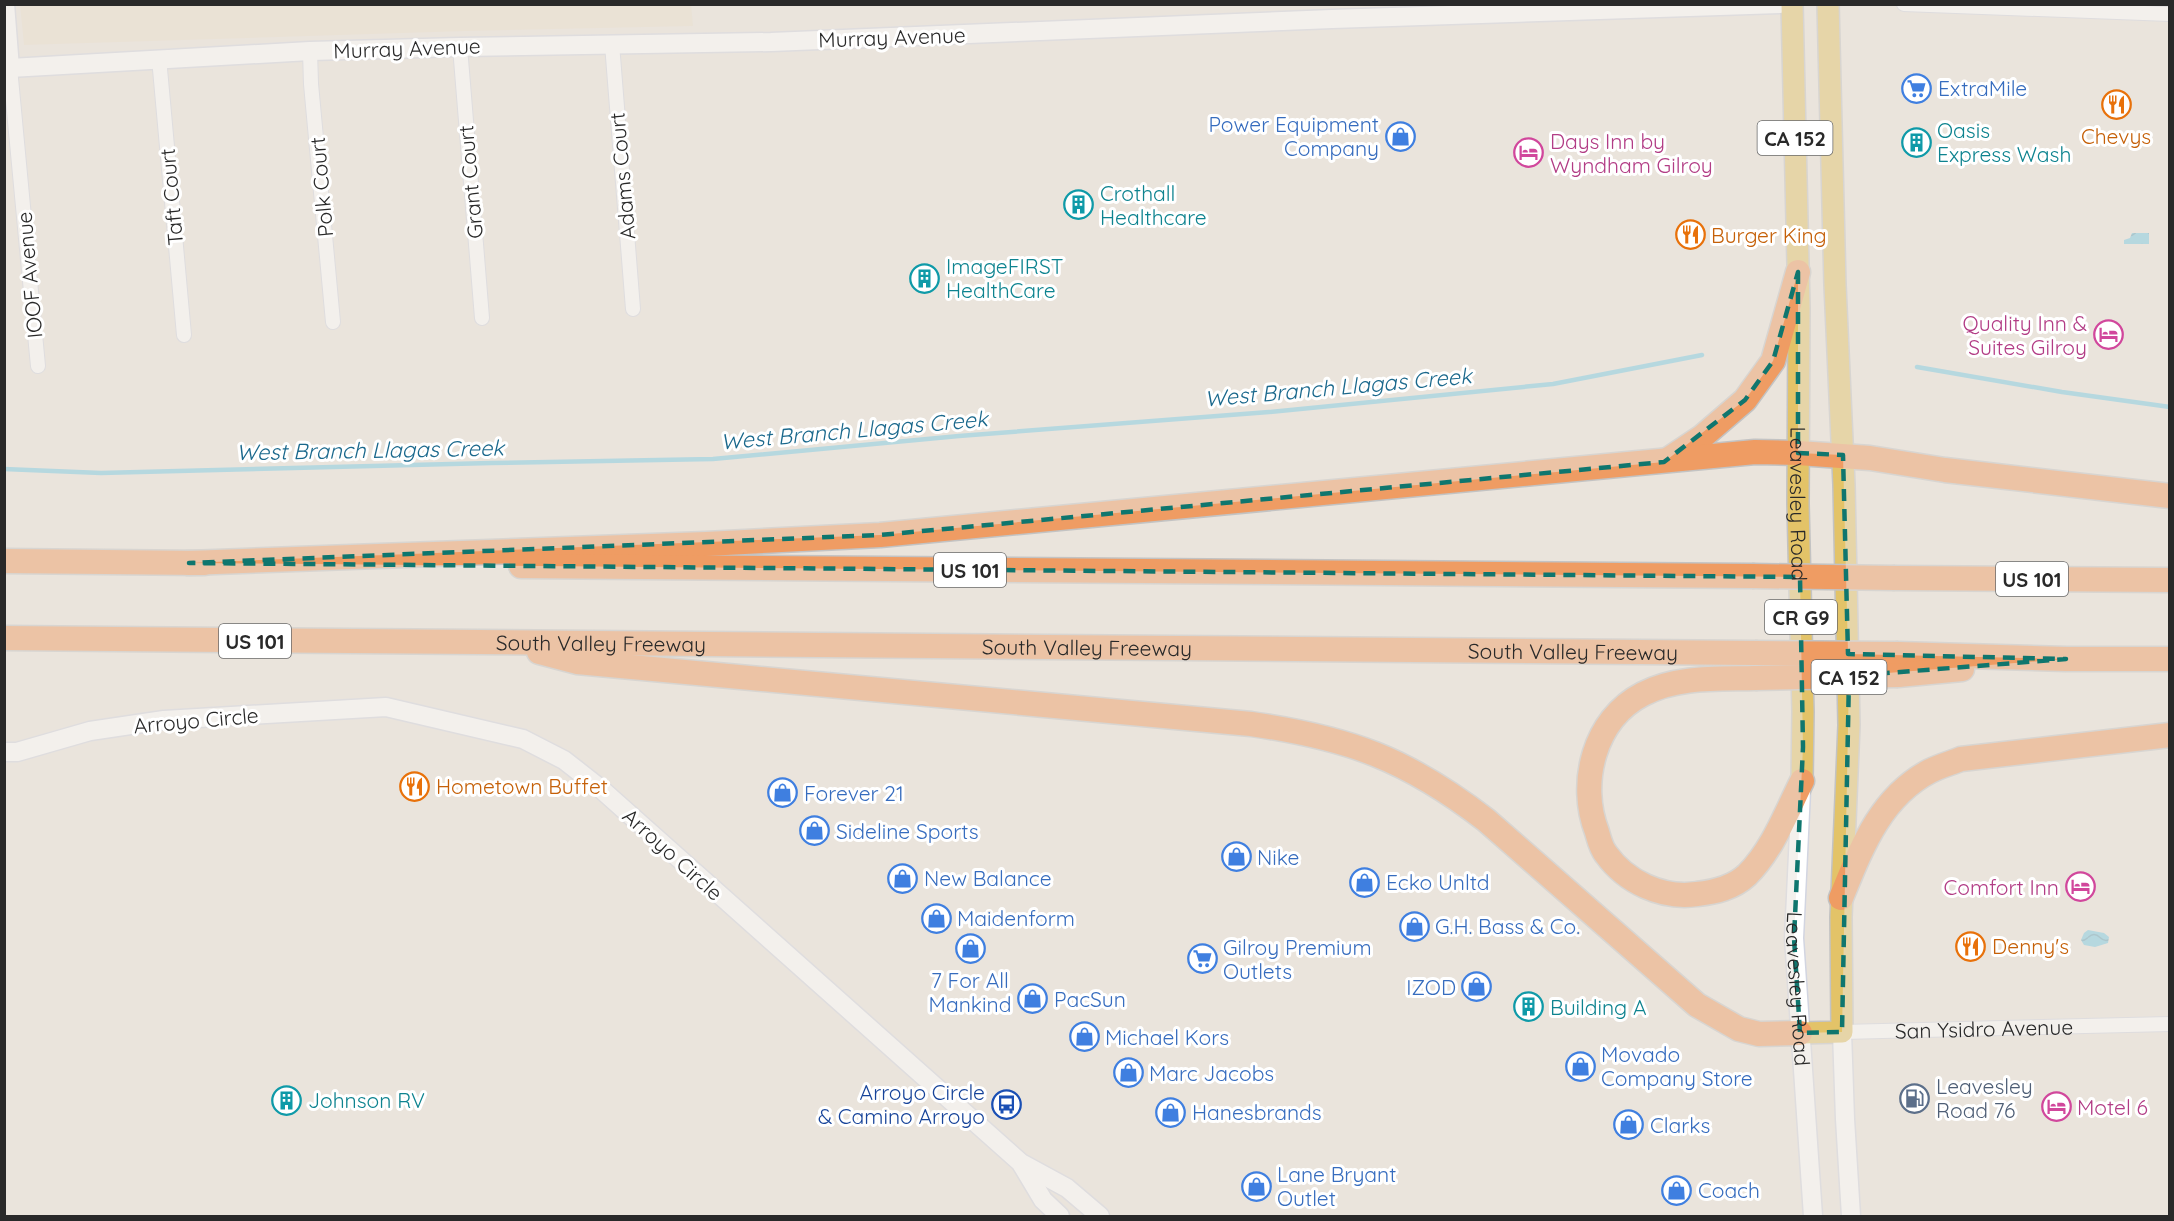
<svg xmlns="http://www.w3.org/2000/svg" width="2174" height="1221" viewBox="0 0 2174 1221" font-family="Quicksand,sans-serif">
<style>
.education{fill:#eae0cd}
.water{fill:url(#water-waves)}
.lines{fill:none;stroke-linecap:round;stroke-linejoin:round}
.stream{stroke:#79c9e3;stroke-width:4.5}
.street-casing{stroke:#d2d5e1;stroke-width:16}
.secondary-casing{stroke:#d2d5e1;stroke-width:21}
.primary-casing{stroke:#c3c3c3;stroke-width:24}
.highway-casing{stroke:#c3c3c3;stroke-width:27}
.street{stroke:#fff;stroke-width:14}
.secondary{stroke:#fff;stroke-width:18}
.primary{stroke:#e3c368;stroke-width:21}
.highway{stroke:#ef9c63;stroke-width:24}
.highway-bridge-casing{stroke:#c3c3c3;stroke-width:27;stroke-linecap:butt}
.highway-bridge{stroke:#ef9c63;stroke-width:24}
.marked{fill:none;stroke:#0f766e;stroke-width:4.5;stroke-dasharray:12 8;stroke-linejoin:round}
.labels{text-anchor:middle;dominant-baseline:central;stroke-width:6;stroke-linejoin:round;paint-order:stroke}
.shield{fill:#fff;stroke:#696969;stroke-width:1.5}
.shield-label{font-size:20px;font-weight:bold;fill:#292929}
.street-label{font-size:21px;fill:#292929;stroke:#fff}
.shop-label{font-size:21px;fill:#366cbe;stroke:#fff;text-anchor:start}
.culture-label{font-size:21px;fill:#0d838f;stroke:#fff;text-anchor:start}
.food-label{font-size:21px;fill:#c56008;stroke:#fff;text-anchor:start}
.hotel-label{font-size:21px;fill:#b23c85;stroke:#fff;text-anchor:start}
.service-label{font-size:21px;fill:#4e5e75;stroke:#fff;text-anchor:start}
.transit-label{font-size:21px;fill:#164399;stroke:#fff;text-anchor:end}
.water-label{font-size:22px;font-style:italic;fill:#1a688c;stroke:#fff}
</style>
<defs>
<pattern id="water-waves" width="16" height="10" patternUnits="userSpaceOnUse" patternTransform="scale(1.5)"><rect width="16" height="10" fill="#79c9e3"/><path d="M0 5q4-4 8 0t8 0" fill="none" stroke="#63a3b8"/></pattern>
</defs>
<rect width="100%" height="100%" fill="#eae4dc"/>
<polygon class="education" points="691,4 693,26 466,31 24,45 20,5"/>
<g class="water">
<polygon points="2132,233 2149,233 2149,244 2124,244 2124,240 2130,238"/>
<polygon points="2088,930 2104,933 2109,937 2108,943 2095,947 2084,945 2081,940 2084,933"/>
</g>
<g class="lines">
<g class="stream">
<polyline points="1917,367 2062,392 2170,407"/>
<polyline points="4,469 101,473 491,463 713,459 959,436 1269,412 1553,384 1702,355"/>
</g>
<defs>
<g id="street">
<polyline points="1904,4 2170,14"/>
<polyline points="612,44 633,309"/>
<polyline points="460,47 482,318"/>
<polyline points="310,51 311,84 333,322"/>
<polyline points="159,58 184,335"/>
<polyline points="4,68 10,68 38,366"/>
<path id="s1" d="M1842,1032L2170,1024"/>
</g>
<g id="secondary">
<polyline points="5,4 10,68 310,51 460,47 771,42 1332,19 1780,4"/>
<polyline points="4,752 17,752 90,731 164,720 386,707 523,739 564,760 601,789 1021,1163 1067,1188 1100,1216"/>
<path id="s2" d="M1801,791L1794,938L1813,1216"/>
<polyline points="1842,1032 1845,1119 1851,1216"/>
<polyline points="1022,1165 1043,1200 1060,1216"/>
</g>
<g id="primary">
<path id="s3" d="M1792,4L1799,308L1798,504L1803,712L1802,781"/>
<polyline points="1800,1033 1842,1032 1841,917 1849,725 1844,485 1835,285 1828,4"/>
</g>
<g id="highway">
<polyline points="1669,459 1702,437 1745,400 1773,361 1798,272"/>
<polyline points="4,561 204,563"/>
<polyline points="189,563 706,544 880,535 1755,452 1798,453 1870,458 1945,470 2170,496"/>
<polyline points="521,566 1752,576"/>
<polyline points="1895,578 2170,580"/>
<path id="s4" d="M4,638L1755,653"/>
<path d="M539,652L577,662L1251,724C1349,738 1407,759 1486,820L1697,1005L1739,1029L1759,1034L1800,1033"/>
<polyline points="1898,654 2066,659 2170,659"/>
<polyline points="1898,675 1962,669"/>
<path d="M1755,678C1719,679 1677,676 1643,694C1594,719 1578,783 1597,832C1599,839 1601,848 1606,854C1626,882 1662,899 1697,894C1715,892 1733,888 1747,875C1773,849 1786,813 1802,781"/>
<path d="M1841,898C1861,849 1880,797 1930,771C1940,766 1951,763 1961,759L2170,735"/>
</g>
</defs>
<use href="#street" class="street-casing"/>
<use href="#secondary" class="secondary-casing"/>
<use href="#primary" class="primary-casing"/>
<use href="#highway" class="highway-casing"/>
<use href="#street" class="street"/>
<use href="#secondary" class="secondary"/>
<use href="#primary" class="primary"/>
<use href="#highway" class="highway"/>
<defs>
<g id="highway-bridge">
<polyline points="1752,576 1895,578"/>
<polyline points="1755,653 1898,654"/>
<polyline points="1755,678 1898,675"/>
</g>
</defs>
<use href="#highway-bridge" class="highway-bridge-casing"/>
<use href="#highway-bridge" class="highway-bridge"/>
</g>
<path d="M0 0H2174V1221H0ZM1798,272V453L1843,455L1848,654L2066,659L1849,676L1842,1032L1800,1033L1794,938L1803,747L1800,577L189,563L880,535L1664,462L1745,400L1773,361Z" fill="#eae4dc" fill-opacity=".55" fill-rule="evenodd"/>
<path class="marked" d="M1798,272V453L1843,455L1848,654L2066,659L1849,676L1842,1032L1800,1033L1794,938L1803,747L1800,577L189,563L880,535L1664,462L1745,400L1773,361Z"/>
<defs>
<symbol id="supermarket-ring" viewBox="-11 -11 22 22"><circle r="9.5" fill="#fff" stroke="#3f7fe0" stroke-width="1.5"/><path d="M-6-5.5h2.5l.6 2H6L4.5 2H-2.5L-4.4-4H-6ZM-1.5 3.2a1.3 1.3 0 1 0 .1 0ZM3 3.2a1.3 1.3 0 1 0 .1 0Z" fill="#3f7fe0"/></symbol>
<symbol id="restaurant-ring" viewBox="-11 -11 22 22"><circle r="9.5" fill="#fff" stroke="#e8710a" stroke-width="1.5"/><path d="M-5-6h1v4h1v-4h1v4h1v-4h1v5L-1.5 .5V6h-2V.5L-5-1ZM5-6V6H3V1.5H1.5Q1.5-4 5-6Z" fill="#e8710a"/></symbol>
<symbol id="shop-ring" viewBox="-11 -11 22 22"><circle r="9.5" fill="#fff" stroke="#3f7fe0" stroke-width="1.5"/><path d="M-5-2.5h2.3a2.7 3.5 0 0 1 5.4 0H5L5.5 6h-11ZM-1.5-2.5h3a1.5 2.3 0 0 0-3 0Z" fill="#3f7fe0"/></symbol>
<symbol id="building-ring" viewBox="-11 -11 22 22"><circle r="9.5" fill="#fff" stroke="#0f9aa8" stroke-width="1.5"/><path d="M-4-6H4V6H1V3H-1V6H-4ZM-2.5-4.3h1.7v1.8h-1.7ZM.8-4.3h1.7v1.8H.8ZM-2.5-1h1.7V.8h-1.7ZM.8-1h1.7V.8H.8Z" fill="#0f9aa8"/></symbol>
<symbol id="hotel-ring" viewBox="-11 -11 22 22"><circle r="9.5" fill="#fff" stroke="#d1479c" stroke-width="1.5"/><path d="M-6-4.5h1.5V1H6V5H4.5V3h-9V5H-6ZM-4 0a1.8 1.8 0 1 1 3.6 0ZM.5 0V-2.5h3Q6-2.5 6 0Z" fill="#d1479c"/></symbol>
<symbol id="fuel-ring" viewBox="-11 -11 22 22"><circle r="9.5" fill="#fff" stroke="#5c6f8a" stroke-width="1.5"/><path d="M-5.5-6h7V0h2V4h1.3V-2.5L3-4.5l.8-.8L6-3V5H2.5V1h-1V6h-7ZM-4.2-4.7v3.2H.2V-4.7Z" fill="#5c6f8a"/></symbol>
<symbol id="bus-ring" viewBox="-11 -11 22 22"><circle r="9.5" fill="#fff" stroke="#1a4fb4" stroke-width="1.5"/><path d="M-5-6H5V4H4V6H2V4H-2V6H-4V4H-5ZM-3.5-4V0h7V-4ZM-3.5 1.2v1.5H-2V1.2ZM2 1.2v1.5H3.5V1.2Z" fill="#1a4fb4"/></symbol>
</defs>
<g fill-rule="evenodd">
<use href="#supermarket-ring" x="1900" y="72" width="33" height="33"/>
<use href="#restaurant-ring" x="2100" y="88" width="33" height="33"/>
<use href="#shop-ring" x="1384" y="120" width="33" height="33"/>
<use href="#building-ring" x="1900" y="126" width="33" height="33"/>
<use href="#hotel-ring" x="1512" y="136" width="33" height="33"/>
<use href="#building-ring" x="1062" y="188" width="33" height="33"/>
<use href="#restaurant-ring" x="1674" y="218" width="33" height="33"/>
<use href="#building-ring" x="908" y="262" width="33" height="33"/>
<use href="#hotel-ring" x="2092" y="318" width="33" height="33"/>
<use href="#restaurant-ring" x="398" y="770" width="33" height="33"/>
<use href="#shop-ring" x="766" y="776" width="33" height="33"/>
<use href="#shop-ring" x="798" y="814" width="33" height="33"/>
<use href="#shop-ring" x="1220" y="840" width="33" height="33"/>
<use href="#shop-ring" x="886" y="862" width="33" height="33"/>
<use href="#shop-ring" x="1348" y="866" width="33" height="33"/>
<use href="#hotel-ring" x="2064" y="870" width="33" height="33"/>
<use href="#shop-ring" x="920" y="902" width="33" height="33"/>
<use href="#shop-ring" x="1398" y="910" width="33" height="33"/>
<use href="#restaurant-ring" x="1954" y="930" width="33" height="33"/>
<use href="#shop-ring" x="954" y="932" width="33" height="33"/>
<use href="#supermarket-ring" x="1186" y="942" width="33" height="33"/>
<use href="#shop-ring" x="1460" y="970" width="33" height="33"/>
<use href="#shop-ring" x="1016" y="982" width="33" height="33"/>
<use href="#building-ring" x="1512" y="990" width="33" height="33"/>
<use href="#shop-ring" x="1068" y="1020" width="33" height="33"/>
<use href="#shop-ring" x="1564" y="1050" width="33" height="33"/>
<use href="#shop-ring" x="1112" y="1056" width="33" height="33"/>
<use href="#fuel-ring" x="1898" y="1082" width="33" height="33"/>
<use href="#building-ring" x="270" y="1084" width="33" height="33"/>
<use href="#bus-ring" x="990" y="1088" width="33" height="33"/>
<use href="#hotel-ring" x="2040" y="1090" width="33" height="33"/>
<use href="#shop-ring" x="1154" y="1096" width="33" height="33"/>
<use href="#shop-ring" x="1612" y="1108" width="33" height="33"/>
<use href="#shop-ring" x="1240" y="1170" width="33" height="33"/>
<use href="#shop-ring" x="1660" y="1174" width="33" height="33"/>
</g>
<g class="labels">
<g class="shield">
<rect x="1757.5" y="121" width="75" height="34" rx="4.5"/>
<rect x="934" y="553" width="72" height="34" rx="4.5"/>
<rect x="1996" y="562" width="72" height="34" rx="4.5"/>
<rect x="1765" y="600" width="72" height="34" rx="4.5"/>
<rect x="219" y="624" width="72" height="34" rx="4.5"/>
<rect x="1811.5" y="660" width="75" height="34" rx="4.5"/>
</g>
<g class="shield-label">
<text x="1795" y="138">CA 152</text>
<text x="970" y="570">US 101</text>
<text x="2032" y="579">US 101</text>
<text x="1801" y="617">CR G9</text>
<text x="255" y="641">US 101</text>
<text x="1849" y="677">CA 152</text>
</g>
<g class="street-label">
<text transform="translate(892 37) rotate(-2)">Murray Avenue</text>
<text transform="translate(407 48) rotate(-2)">Murray Avenue</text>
<text transform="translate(622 176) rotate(-95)">Adams Court</text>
<text transform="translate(470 182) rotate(-95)">Grant Court</text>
<text transform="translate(321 187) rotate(-95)">Polk Court</text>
<text transform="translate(171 197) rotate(-95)">Taft Court</text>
<text transform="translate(29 275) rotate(-95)">IOOF Avenue</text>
<text stroke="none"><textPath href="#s3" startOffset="500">Leavesley Road</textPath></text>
<text stroke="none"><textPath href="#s4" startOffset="597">South Valley Freeway</textPath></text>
<text stroke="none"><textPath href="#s4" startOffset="1083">South Valley Freeway</textPath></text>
<text stroke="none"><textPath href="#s4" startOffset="1569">South Valley Freeway</textPath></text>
<text transform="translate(196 720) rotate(-5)">Arroyo Circle</text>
<text transform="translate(673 854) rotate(42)">Arroyo Circle</text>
<text stroke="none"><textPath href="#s2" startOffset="198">Leavesley Road</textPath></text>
<text stroke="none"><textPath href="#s1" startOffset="142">San Ysidro Avenue</textPath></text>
</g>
<g class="shop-label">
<text x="1938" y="88">ExtraMile</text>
<text x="1379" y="124" text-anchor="end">Power Equipment<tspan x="1379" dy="24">Company</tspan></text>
<text x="804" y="793">Forever 21</text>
<text x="836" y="831">Sideline Sports</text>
<text x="1257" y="857">Nike</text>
<text x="924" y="878">New Balance</text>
<text x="1386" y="882">Ecko Unltd</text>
<text x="957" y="918">Maidenform</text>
<text x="1435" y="926">G.H. Bass &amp; Co.</text>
<text x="1223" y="947">Gilroy Premium<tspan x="1223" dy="24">Outlets</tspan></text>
<text x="970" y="980" text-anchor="middle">7 For All<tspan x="970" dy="24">Mankind</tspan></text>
<text x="1456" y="987" text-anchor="end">IZOD</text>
<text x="1054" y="999">PacSun</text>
<text x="1105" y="1037">Michael Kors</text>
<text x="1601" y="1054">Movado<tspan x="1601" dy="24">Company Store</tspan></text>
<text x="1149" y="1073">Marc Jacobs</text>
<text x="1192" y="1112">Hanesbrands</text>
<text x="1650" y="1125">Clarks</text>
<text x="1277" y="1174">Lane Bryant<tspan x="1277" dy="24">Outlet</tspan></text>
<text x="1698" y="1190">Coach</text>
</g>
<g class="culture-label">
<text x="1937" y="130">Oasis<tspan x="1937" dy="24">Express Wash</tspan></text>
<text x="1100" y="193">Crothall<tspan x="1100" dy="24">Healthcare</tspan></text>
<text x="946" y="266">ImageFIRST<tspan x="946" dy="24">HealthCare</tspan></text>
<text x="1550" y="1007">Building A</text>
<text x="308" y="1100">Johnson RV</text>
</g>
<g class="food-label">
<text x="2116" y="136" text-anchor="middle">Chevys</text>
<text x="1711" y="235">Burger King</text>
<text x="436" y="786">Hometown Buffet</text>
<text x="1992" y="946">Denny's</text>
</g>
<g class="hotel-label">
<text x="1550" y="141">Days Inn by<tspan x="1550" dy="24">Wyndham Gilroy</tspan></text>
<text x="2087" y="323" text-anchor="end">Quality Inn &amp;<tspan x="2087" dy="24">Suites Gilroy</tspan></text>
<text x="2059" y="887" text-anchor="end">Comfort Inn</text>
<text x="2077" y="1107">Motel 6</text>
</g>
<g class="service-label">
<text x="1936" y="1086">Leavesley<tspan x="1936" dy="24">Road 76</tspan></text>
</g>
<g class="transit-label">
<text x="985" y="1092">Arroyo Circle<tspan x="985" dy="24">&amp; Camino Arroyo</tspan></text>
</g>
<g class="water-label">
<text transform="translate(1338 387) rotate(-5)">West Branch Llagas Creek</text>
<text transform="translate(854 430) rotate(-5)">West Branch Llagas Creek</text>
<text transform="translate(370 450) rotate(-1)">West Branch Llagas Creek</text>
</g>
</g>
<rect width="2174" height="1221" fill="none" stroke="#292929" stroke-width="12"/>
</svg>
